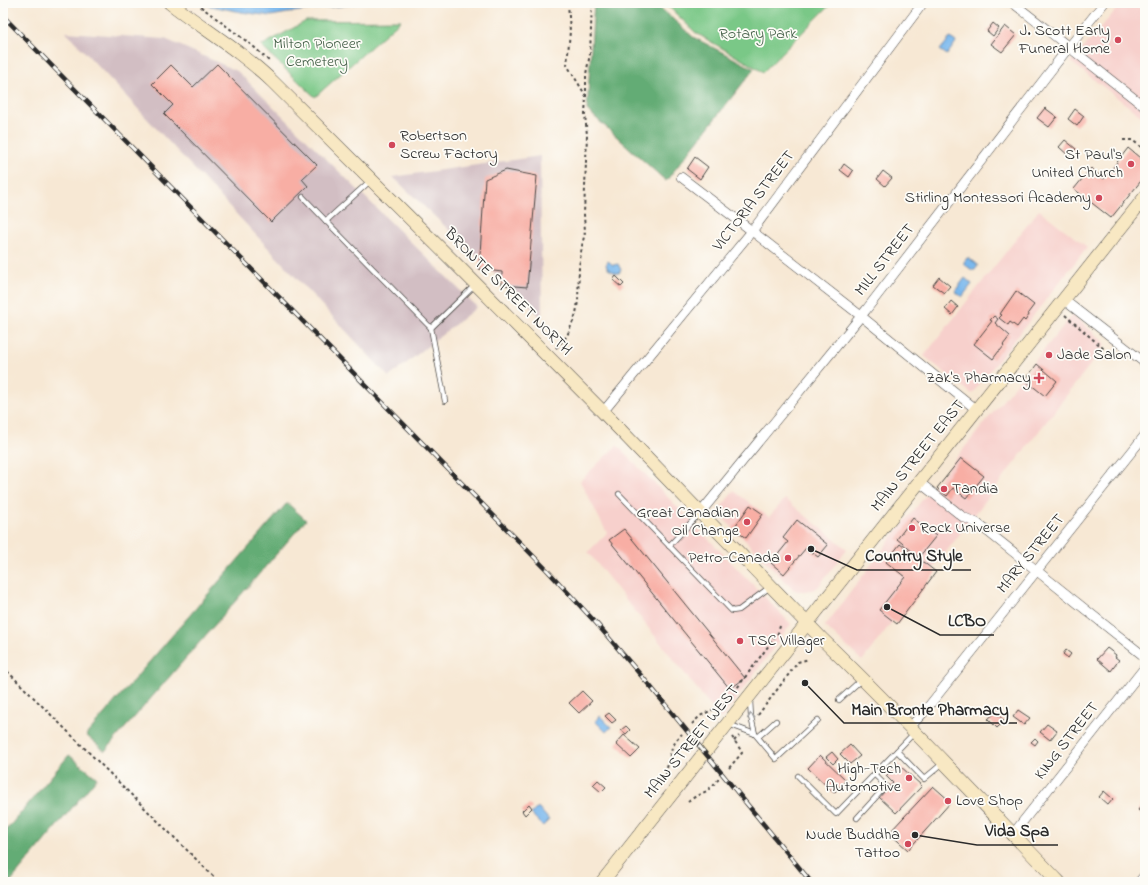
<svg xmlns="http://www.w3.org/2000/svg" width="1148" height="885" viewBox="0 0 1148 885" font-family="'Indie Flower',sans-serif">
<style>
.built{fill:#f7d0cc}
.industrial{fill:#d2bec3}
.green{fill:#7ac887;stroke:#527a59}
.forest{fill:#63ac74;stroke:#476c50}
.water{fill:#7ab8ed;stroke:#52728c}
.building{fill:#f8aea4}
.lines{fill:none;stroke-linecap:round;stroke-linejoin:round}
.lane-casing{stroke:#4a4744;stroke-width:6}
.street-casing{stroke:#4a4744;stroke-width:10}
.secondary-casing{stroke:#4a4744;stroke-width:14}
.path{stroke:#4a4744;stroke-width:2;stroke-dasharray:3 3;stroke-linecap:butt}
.lane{stroke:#fff;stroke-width:4.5}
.street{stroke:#fff;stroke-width:9}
.secondary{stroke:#f8e8c3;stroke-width:13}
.rail-casing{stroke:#2b2b2b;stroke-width:4.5}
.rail{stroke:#fdfcf7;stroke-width:3;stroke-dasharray:9;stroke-linecap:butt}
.oneway{stroke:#a0a0a0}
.poi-dot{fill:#d1495b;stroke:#fdfcf7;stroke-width:1.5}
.labels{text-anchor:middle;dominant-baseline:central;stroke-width:3.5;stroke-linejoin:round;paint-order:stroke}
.poi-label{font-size:16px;fill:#2b2b2b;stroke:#fdfcf7;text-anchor:end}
.park-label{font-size:16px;fill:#47624b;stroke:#fdfcf7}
.street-label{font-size:16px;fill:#2b2b2b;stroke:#fdfcf7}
.leader{fill:none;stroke:#2b2b2b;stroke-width:1.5}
.callout-dot{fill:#2b2b2b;stroke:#fdfcf7;stroke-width:1.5}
.callout-label{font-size:17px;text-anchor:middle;font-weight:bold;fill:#2b2b2b;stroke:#fdfcf7;stroke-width:3.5;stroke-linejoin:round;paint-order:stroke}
</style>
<rect width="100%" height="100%" fill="#fdfcf7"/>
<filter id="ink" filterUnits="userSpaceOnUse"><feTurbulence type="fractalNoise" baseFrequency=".025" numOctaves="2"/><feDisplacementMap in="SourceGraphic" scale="8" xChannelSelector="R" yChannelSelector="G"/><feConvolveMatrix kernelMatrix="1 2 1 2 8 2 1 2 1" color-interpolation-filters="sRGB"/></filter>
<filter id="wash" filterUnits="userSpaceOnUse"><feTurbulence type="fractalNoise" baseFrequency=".012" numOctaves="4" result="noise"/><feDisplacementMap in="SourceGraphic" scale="16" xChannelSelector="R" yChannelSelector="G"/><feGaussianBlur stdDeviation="0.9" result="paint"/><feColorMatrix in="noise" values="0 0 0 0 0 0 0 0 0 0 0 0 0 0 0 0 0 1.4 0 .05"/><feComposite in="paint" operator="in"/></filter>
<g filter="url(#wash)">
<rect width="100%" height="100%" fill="#f7e8d4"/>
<g class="built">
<polygon points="1122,3 1145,3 1145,119 1071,62"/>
<polygon points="1039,210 1087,247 972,394 924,356"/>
<polygon points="1073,314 1106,344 862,661 825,626 893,536"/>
<polygon points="617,445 791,624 721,719 588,552 607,533 580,481"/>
<polygon points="734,491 769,517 785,499 847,549 818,587 812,590 805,591 797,591 793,589 717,512"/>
</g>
<g class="industrial">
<polygon points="66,32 165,39 237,71 477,307 389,377"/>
<polygon points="540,156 542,318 393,177"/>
</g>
<g class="green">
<polygon points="665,3 832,3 763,72 696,33"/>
<polygon points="401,20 315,97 261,46 306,21"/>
</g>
<g class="forest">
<polygon points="594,3 655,3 693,37 754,69 666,181 587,110"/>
<polygon points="287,503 306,520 105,751 86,735"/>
<polygon points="69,755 97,778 10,882 3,882 3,834"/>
</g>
<g class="water">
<polygon points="196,3 360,3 341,6 299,11 271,16 241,12"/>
<polygon points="950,38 956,42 947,55 940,50"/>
<polygon points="967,258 969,258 977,264 977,267 975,270 972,270 964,264 964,262"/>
<polygon points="608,261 613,265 618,264 621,270 619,273 616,273 608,269 606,265"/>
<polygon points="965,278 972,284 962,297 955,291"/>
<polygon points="600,716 611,727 606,732 595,721"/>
<polygon points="538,807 549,820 543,826 531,814"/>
</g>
<g id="blocks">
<g class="building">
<polygon points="993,23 999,28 993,36 987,31"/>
<polygon points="1005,26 1016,35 1002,52 991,44"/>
<polygon points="217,64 317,165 302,179 308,186 271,222 164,114 173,105 152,84 171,65 193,87"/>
<polygon points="1045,108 1057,117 1049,127 1037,118"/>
<polygon points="1075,109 1084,116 1077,126 1068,119"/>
<polygon points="1065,140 1076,149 1070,157 1059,147"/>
<polygon points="1128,148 1145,162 1145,176 1111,218 1074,189 1091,168 1104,179"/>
<polygon points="695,157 708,167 700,179 687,169"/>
<polygon points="844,164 853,171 849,177 840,170"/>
<polygon points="506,170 537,176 527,287 502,285 502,272 479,269 485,179"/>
<polygon points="883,171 892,178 885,186 877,179"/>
<polygon points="616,276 624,284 621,287 613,280"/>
<polygon points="939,277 950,286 944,293 933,285"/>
<polygon points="1016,291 1034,305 1028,313 1029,315 1025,321 1023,319 1017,327 1010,322 1008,325 999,318 1002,315 1000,314"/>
<polygon points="951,301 958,307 952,315 945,309"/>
<polygon points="994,316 998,319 995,323 1010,336 1003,345 1004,346 1000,351 999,351 993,359 974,344 992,321 990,320"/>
<polygon points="1037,364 1057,381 1045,396 1025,380"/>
<polygon points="961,458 984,476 966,498 953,488 947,496 937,488"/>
<polygon points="750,505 763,514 746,538 733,529"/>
<polygon points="913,518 936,536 919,557 897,539"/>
<polygon points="797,520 828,545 818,557 806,548 784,574 771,563 788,542 783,538"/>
<polygon points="624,529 745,678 730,689 609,540"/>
<polygon points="900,544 936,572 897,624 879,610 905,577 886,562"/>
<polygon points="1107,648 1116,655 1115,657 1119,660 1111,671 1097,659"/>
<polygon points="1066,650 1071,654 1068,658 1063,654"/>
<polygon points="582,691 592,701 579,713 569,703"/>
<polygon points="1018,710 1030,718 1024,725 1013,717"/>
<polygon points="996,712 1004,721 997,728 988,719"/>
<polygon points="609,713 616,720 612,723 605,716"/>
<polygon points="1047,724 1057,731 1050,740 1040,732"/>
<polygon points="626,726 630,730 626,734 621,730"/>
<polygon points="624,735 640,749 631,758 616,744"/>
<polygon points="1035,738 1038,741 1035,745 1031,742"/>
<polygon points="850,745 860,756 850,764 840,754"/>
<polygon points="832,752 838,759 833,764 826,757"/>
<polygon points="820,755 846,780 834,793 808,768"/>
<polygon points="898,764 922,786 896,813 879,797 893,783 886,776"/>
<polygon points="598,780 606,787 601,792 593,785"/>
<polygon points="933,786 951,802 908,850 889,833"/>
<polygon points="1104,791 1113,799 1108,805 1099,797"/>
<polygon points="1145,801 1145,816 1138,810"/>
<polygon points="529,804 532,808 525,815 522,811"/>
</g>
</g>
</g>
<g filter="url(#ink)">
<use href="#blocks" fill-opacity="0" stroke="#4a4744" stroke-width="1"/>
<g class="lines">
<defs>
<g id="lane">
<polyline points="370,181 326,221 431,328 475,285"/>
<polyline points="303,197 326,221"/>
<polyline points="431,328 445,401"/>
<polyline points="619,494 732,611 739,610 770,587"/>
<polyline points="669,546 699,514"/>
<polyline points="750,700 751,717 755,734 776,759 818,720"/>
<polyline points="839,700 862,679"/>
<polyline points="728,724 755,734"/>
<polyline points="758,737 776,721"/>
<polyline points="897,751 924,779 943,763"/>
<polyline points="798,776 836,814 914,733"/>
<polyline points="857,818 886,786 874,774"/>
</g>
<g id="street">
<polyline points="1013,3 1145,107"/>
<polyline points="681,177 752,231 861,316 977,410"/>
<polyline points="1064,300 1145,363"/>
<polyline points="603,412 752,231 923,3"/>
<polyline points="919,482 963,517 977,523 1145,657"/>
<polyline points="701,512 866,310 1062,56 1104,3"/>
<polyline points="910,727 924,712 1145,435"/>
<polyline points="1013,834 1145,667"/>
<polyline points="1139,882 1145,875"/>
</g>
<g id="secondary">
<path d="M170,3C204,29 242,52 273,82L452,260L603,412L823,640C904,718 980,801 1059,882"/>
<polyline points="602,882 1145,197"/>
</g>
</defs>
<use href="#lane" class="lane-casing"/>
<use href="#street" class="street-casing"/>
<use href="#secondary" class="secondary-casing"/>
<g class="path">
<polyline points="196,3 254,47 270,62"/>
<polyline points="568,3 570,31 567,65 586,96"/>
<polyline points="1123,140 1132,140 1145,150"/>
<polyline points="1065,315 1104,349"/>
<polyline points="556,348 567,336 576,314 578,301 579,267 582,246 585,232 584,214 587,135 585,114 586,97 586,74 590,54 592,3"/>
<polyline points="3,667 219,882"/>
<polyline points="758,715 798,662 809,659"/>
<polyline points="692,724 700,716 726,703 778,633 780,626"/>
<polyline points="734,741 739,736"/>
<polyline points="729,768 742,753 740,749 732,737"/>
<path d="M666,774C669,759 670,745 682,734"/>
<polyline points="688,802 696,796 707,791 720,778"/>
</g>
<use href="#lane" class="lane"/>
<use href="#street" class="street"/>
<use href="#secondary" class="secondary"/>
<defs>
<polyline id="rail" points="3,16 546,569 597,624 650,686 811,882"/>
</defs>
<use href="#rail" class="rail-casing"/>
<use href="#rail" class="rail"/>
</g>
<defs><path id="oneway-chevron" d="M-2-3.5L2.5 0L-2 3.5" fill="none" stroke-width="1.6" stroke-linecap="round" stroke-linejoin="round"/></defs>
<use class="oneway" href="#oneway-chevron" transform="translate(751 716) rotate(-96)"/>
</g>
<g class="poi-dot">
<circle cx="1118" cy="40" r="4"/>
<circle cx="392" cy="145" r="4"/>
<circle cx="1131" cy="164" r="4"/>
<circle cx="1099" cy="198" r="4"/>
<circle cx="1049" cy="355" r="4"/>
<path d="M1037 372h4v4h4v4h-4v4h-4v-4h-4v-4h4z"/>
<circle cx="944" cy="489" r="4"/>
<circle cx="747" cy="522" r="4"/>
<circle cx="912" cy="528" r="4"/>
<circle cx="788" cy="558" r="4"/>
<circle cx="740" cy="641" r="4"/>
<circle cx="909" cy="778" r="4"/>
<circle cx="948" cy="801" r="4"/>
<circle cx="908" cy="844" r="4"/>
</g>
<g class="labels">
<g class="poi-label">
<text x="1110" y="31">J. Scott Early<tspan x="1110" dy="18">Funeral Home</tspan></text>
<text x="400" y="136" text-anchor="start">Robertson<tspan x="400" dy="18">Screw Factory</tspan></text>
<text x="1123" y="155">St Paul's<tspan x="1123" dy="18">United Church</tspan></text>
<text x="1091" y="198">Stirling Montessori Academy</text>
<text x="1057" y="355" text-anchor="start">Jade Salon</text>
<text x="1031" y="378">Zak's Pharmacy</text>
<text x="952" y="489" text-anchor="start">Tandia</text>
<text x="739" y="513">Great Canadian<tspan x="739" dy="18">Oil Change</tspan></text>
<text x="920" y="528" text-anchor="start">Rock Universe</text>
<text x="780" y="558">Petro-Canada</text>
<text x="748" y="641" text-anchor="start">TSC Villager</text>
<text x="901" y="769">High-Tech<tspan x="901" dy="18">Automotive</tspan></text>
<text x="956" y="801" text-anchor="start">Love Shop</text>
<text x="900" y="835">Nude Buddha<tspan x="900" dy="18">Tattoo</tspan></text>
</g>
<g class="park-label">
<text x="758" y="34">Rotary Park</text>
<text x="317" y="44">Milton Pioneer<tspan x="317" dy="18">Cemetery</tspan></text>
</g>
<g class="street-label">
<text transform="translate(754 201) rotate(-52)">VICTORIA STREET</text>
<text transform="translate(885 260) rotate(-52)">MILL STREET</text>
<text transform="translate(508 292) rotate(45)">BRONTE STREET NORTH</text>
<text transform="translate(918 456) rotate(-51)">MAIN STREET EAST</text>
<text transform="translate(1031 554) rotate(-51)">MARY STREET</text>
<text transform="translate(1067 741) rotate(-52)">KING STREET</text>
<text transform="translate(692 742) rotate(-51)">MAIN STREET WEST</text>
</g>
</g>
<path class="leader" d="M811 549L857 570H971M887 607L940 635H994M805 683L844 723H1017M915 835L977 845H1058"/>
<g class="callout-dot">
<circle cx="811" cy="549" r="4"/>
<circle cx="887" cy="607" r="4"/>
<circle cx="805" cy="683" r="4"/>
<circle cx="915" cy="835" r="4"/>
</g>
<g class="callout-label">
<text x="914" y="561">Country Style</text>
<text x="967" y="626">LCBO</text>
<text x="930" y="715">Main Bronte Pharmacy</text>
<text x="1017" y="836">Vida Spa</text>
</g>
<rect width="1148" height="885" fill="none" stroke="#fdfcf7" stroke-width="16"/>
</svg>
